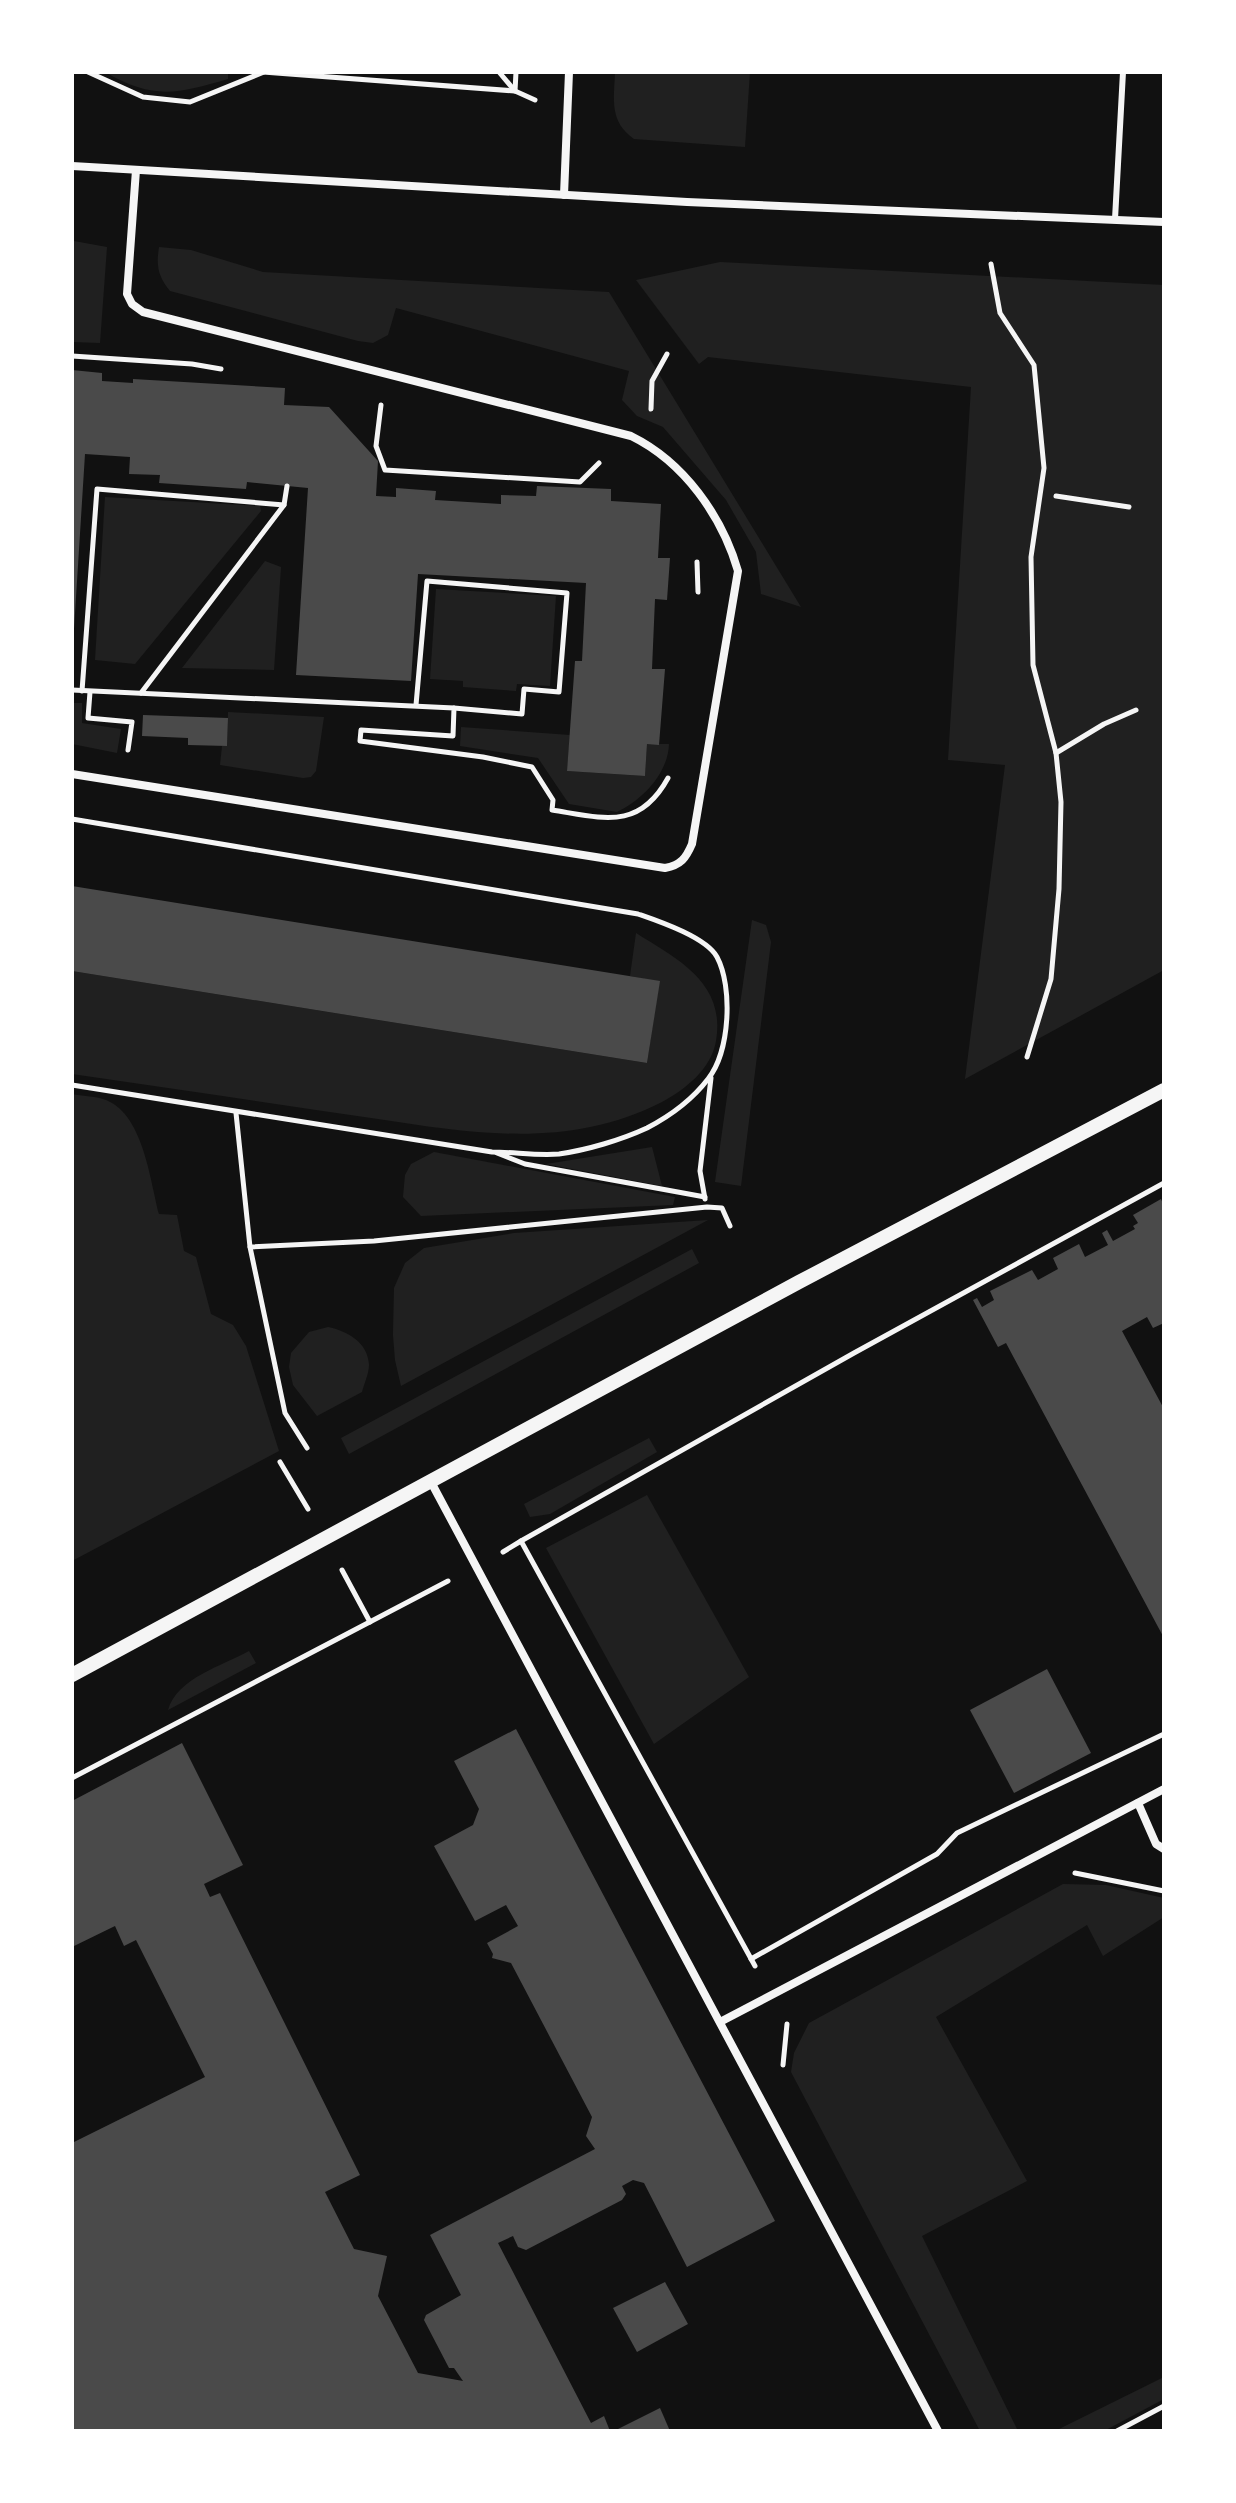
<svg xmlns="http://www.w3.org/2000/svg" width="1236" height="2503" viewBox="0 0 1236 2503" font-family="'DM Sans',sans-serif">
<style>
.green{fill:#202020}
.building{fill:#4a4a4a}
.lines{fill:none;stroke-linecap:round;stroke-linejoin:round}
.path{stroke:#f5f5f5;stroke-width:5}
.service{stroke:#f5f5f5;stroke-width:6}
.minor{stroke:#f5f5f5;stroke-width:8}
.tertiary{stroke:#f5f5f5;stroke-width:14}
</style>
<rect width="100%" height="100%" fill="#111"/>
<g class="green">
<path d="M105,72H228V79C177,94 153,100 105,72Z"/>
<path d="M615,72H750L745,147L634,139C609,121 614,100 615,72Z"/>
<polygon points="74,241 107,247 100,343 72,342"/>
<path d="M159,247L191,250L263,272L609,292L801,607L761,594L756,552L726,500L663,427L637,416L622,400L629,371L396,308L388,335L373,343L358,341L170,291C158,276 156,266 159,247Z"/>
<polygon points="720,262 1164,285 1164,970 965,1079 1005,765 948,760 971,387 708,357 699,364 636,280"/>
<polygon points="105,497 260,506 261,511 135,664 95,660"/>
<polygon points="265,561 281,567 274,670 182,668"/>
<polygon points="436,589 556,596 550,686 517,684 516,691 463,687 463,681 430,679"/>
<polygon points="72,703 82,703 82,723 121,729 117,753 72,744"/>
<polygon points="228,712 324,717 316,771 311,777 303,778 220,765 222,746 227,746"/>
<path d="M461,727L570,735L567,771L645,776L647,744H669C668,774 642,800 617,812L569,804L538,758L460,746Z"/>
<polygon points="752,920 766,925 771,942 741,1186 715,1182"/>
<path d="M636,933C677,959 726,982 716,1041C711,1069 686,1089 662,1102C570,1149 476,1134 378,1119C324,1111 270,1103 216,1095C168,1088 120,1081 72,1074V971L647,1063L659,982L630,976Z"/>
<path d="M72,1094C82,1096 94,1096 103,1099C143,1111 150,1180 159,1214L177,1215L184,1251L196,1257L211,1314L233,1325L246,1346L279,1451L72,1561Z"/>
<polygon points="652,1147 662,1186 546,1164"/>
<polygon points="434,1152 675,1197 673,1205 421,1216 403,1197 405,1175 411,1164"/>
<polygon points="708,1220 401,1386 395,1360 393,1335 394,1288 405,1263 424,1248 514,1233"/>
<polygon points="692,1249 699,1263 349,1454 341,1438"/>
<path d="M328,1327C347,1331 368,1342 369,1365C369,1373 364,1384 362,1392L317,1416L293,1385L289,1367L291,1353L309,1332Z"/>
<polygon points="649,1438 657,1452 550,1514 530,1517 524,1504"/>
<polygon points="647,1495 749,1677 654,1744 546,1548"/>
<path d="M249,1651L256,1663L168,1710C177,1678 222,1666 249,1651Z"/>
<polygon points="1063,1884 1106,1885 1164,1898 1164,1917 1103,1956 1087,1925 936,2017 1027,2181 922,2236 1018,2431 980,2431 791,2072 794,2053 809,2023"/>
<polygon points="1164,2377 1164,2399 1104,2431 1055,2431"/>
</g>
<g class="building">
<polygon points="72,370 102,373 102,381 133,383 133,379 285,388 284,405 329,407 378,461 376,496 396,497 396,488 436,491 435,500 501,504 501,495 536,496 537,486 611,489 611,501 661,504 658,558 670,558 667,600 655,599 652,669 665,669 659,745 647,744 645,776 567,771 575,661 582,661 586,583 418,574 411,681 296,675 308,488 247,482 246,489 159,483 160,475 129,474 130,457 85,454 74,629 72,629"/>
<polygon points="143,715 228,718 227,746 188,745 188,738 142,736"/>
<polygon points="72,886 660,981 647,1063 72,971"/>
<polygon points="1161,1199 1164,1206 1164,1323 1153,1328 1147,1317 1122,1331 1164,1409 1164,1638 1006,1343 998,1347 973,1300 977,1298 982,1307 994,1300 990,1291 1032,1270 1038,1280 1058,1269 1053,1258 1079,1244 1085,1257 1108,1245 1102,1233 1107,1230 1113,1241 1135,1229 1133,1226 1138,1223 1133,1215"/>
<polygon points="1047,1669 1091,1753 1014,1793 970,1710"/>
<polygon points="516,1729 775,2221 687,2267 644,2183 633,2180 622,2186 626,2194 622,2200 526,2250 518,2247 513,2236 498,2243 591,2423 604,2416 610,2431 72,2431 72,2143 205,2077 136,1940 124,1946 115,1926 72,1947 72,1801 182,1743 243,1865 204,1884 210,1897 220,1893 360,2175 325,2192 354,2249 387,2256 378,2296 418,2373 463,2381 454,2368 449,2368 424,2320 426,2315 461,2295 430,2235 595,2149 586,2136 592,2117 511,1963 492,1958 493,1954 487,1943 518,1926 506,1905 475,1921 434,1846 473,1825 479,1809 454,1761"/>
<polygon points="665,2282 688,2324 637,2352 613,2308"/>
<polygon points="660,2408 670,2431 614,2431"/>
</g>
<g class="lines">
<g class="path">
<polyline points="88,72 143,97 190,102 264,72"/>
<polyline points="263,72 515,91 516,72"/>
<polyline points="499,72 515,91 535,100"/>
<polyline points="991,264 1000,313 1034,365 1044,468 1031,557 1033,665 1056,753 1061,802 1059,889 1051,979 1027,1057"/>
<polyline points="72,356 192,364 221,369"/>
<polyline points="381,405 376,446 385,470 580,482 599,463"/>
<polyline points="651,409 652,381 667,354"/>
<polyline points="1056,496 1129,507"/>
<polyline points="697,562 698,592"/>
<path d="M72,690L454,708L453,736L361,730L360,741L483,757L532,767L553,800L552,810C603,818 639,831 668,778"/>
<polyline points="82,691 97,489 284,505"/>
<polyline points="90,692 88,718 132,722 128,750"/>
<polyline points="141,693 284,505 287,486"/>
<polyline points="416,705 427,581 567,593 559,692 524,689 522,714 454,708"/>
<polyline points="1056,753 1104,724 1136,710"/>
<path d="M72,819L638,914C658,921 706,937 717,957C733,987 730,1052 708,1079C692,1100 670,1116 647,1128C621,1140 587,1150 559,1154C538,1156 514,1152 492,1152L72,1085"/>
<polyline points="236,1113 250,1247 285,1413 307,1448"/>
<polyline points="497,1153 525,1164 705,1197"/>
<polyline points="705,1199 700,1171 711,1078"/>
<polyline points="250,1247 374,1241 707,1207 722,1208 730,1226"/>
<polyline points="280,1462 308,1509"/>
<polyline points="521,1541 854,1353 1164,1183"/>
<polyline points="503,1552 521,1541 755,1966"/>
<polyline points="342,1570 370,1622"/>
<polyline points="72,1778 448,1581"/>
<polyline points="1075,1873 1164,1891"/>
<polyline points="751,1959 937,1854 957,1833 1164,1734"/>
<polyline points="783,2065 787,2024"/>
<polyline points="1117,2431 1164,2406"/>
</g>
<polyline class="service" points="1115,219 1123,72"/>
<g class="minor">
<polyline points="72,166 687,202 1164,222"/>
<polyline points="564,195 569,72"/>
<path d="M72,774L665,868C681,865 686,858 692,844L738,571C722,516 684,462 631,436L143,312L132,304L127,294L136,170"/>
<polyline points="431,1482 938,2431"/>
<polyline points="1138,1803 1156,1844 1164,1849"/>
<polyline points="720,2022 1164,1789"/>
</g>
<polyline class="tertiary" points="72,1675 799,1282 1164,1090"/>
</g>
<rect width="1236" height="2503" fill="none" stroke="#ffffff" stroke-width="148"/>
</svg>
